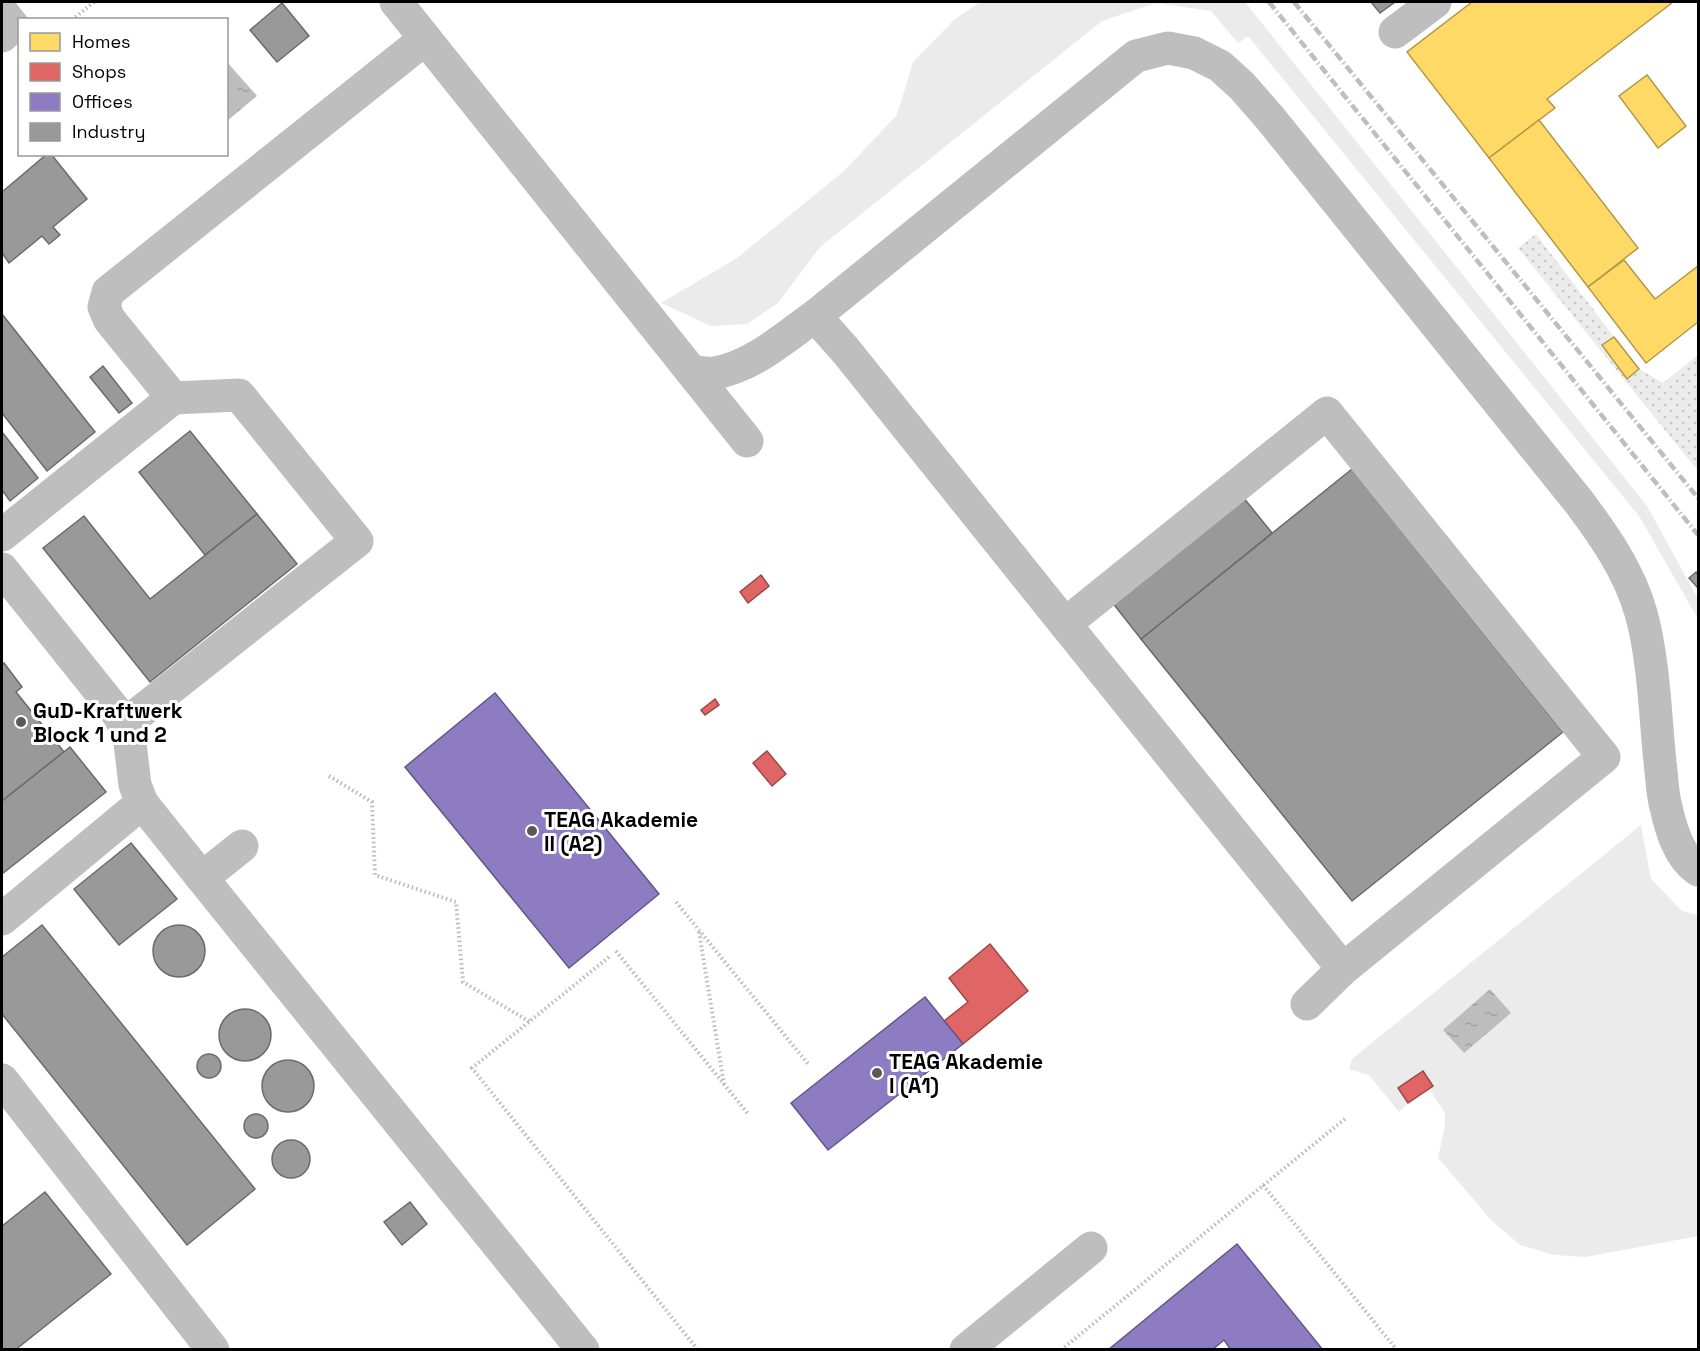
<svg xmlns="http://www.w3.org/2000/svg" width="1700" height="1351" viewBox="0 0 1700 1351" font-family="'Space Grotesk',sans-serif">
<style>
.grass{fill:#ebebeb}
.park{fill:url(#park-dots)}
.water{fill:url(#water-ripples)}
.homes{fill:#ffd966;stroke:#b29847;stroke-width:1.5}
.shops{fill:#e06666;stroke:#9d4747;stroke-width:1.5}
.offices{fill:#8e7cc3;stroke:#635788;stroke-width:1.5}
.industry{fill:#999;stroke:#6b6b6b;stroke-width:1.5}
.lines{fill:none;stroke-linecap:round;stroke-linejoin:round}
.path{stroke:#b9b9b9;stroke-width:4;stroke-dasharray:1.5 3;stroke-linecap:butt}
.minor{stroke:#bebebe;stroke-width:33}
.rail{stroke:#bebebe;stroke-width:4.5;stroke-dasharray:9 3 1.5 3;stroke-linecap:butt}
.poi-dot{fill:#595959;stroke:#fff;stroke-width:2}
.labels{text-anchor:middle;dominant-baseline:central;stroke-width:6;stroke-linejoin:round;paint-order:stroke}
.poi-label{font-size:21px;font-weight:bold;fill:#000;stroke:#fff;text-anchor:start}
</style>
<defs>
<pattern id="park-dots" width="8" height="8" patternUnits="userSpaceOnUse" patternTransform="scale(1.5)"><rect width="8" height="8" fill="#ebebeb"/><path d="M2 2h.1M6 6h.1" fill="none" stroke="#c8c8c8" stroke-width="1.8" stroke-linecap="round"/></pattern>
<pattern id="water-ripples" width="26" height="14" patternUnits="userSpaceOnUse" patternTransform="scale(1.5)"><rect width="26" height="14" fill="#bdbdbd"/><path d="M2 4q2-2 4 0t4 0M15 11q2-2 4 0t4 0" fill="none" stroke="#a1a1a1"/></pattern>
</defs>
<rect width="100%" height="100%" fill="#fff"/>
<g class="grass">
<polygon points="980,2 1245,2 1647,506 1698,599 1698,619 1639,516 1248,36 1238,43 1211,11 1156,3 1102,21 820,247 778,303 747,324 711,326 661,303 737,258 843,172 897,115 913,62 954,20"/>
<polygon points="1641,825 1651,879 1682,911 1698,915 1698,1236 1586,1257 1554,1255 1520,1245 1492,1221 1438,1158 1445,1125 1445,1113 1429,1089 1433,1085 1423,1071 1398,1088 1408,1103 1399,1112 1369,1075 1349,1069 1352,1059"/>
</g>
<polygon class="park" points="1536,234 1614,337 1603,345 1627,378 1639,369 1663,383 1698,355 1698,471 1518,248"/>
<g class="water">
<polygon points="226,61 257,96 227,121 226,121"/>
<polygon points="1490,989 1511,1013 1464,1053 1443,1030"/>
</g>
<g class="homes">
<polygon points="1472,2 1673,2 1547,99 1555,108 1489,158 1407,52"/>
<polygon points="1647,75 1686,126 1658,148 1619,96"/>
<polygon points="1539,120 1638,248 1588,287 1489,158"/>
<polygon points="1624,260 1655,299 1698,266 1698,322 1646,363 1588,287"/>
<polygon points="1614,337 1639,369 1627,379 1602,345"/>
</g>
<g class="shops">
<polygon points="761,575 769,586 748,603 740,592"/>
<polygon points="715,699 719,705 705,715 701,710"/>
<polygon points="767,751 786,774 772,786 753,763"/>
<polygon points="990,944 1028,991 963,1044 944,1021 968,1002 949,978"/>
<polygon points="1423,1071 1433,1086 1408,1103 1398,1088"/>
</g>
<g class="offices">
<polygon points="495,693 659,894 569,968 405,767"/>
<polygon points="925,997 963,1044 828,1150 791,1103"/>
<polygon points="1237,1244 1323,1350 1231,1350 1224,1340 1212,1350 1108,1350"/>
</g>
<g class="industry">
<polygon points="1371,2 1395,2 1380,13"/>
<polygon points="282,3 309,36 277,62 250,30"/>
<polygon points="47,154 51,154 87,199 53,227 60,235 49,244 42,236 9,263 2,253 2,192"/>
<polygon points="2,314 95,432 47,471 2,413"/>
<polygon points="103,366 132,403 119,413 90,377"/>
<polygon points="190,431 257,514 205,555 139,472"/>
<polygon points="2,432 38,478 10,501 2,490"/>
<polygon points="1352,469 1563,732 1352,901 1141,639"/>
<polygon points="1243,497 1272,533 1141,639 1112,602"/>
<polygon points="257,514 297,564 150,682 43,548 84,516 150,599"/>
<polygon points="1696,572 1698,575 1698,585 1697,587 1689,578"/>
<polygon points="4,663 22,687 16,692 64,752 2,801 2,665"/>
<polygon points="70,747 106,792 2,874 2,801"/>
<polygon points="131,843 177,899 119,945 74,889"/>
<circle cx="179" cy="951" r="26"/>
<polygon points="42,925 255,1189 187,1245 2,1014 2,957"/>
<circle cx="245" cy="1035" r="26"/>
<circle cx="209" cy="1066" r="12"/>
<circle cx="288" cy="1086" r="26"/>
<circle cx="256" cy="1126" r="12"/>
<circle cx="291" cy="1159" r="19"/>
<polygon points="45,1192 111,1274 15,1350 2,1350 2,1226"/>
<polygon points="410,1202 427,1224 402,1245 384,1222"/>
</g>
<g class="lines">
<g class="path">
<polyline points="72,20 94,2"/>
<polyline points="329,776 372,802 375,875 456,902 463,982 530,1022"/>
<polyline points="676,902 809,1065"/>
<polyline points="699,932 724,1084"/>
<polyline points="616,951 749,1115"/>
<polyline points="609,957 472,1068 698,1350"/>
<polyline points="1263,1185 1397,1350"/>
<polyline points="1061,1350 1346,1118"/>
</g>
<g class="minor">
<polyline points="396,2 747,441"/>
<polyline points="2,12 13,26 2,36"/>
<polyline points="1395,32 1435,2"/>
<polyline points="815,316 846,351 1065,624"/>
<path d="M691,371C698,372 707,374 714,373C752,367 784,338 815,316L1136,56L1168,48L1194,53L1220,66L1242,86L1270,118L1579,502C1605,537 1629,571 1641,613C1654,661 1655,713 1660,762C1662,777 1662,793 1666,807C1671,830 1679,857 1698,870"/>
<polyline points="173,398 109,319 104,307 108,292 425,39"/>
<polyline points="2,535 173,398 239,395 357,541 124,725"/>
<polyline points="2,569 118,714 129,735 135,785 142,803 2,919"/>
<polyline points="142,803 202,878 242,846"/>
<polyline points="202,878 583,1350"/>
<polyline points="1307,1004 1343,969 1604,757 1327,413 1065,624 1343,969"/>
<polyline points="2,1080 213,1350"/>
<polyline points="966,1350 1091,1248"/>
</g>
<g class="rail">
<polyline points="1269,2 1698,535"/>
<polyline points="1294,2 1698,498"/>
</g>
</g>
<g class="poi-dot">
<circle cx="21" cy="722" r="6"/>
<circle cx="532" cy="831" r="6"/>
<circle cx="877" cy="1073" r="6"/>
</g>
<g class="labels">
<g class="poi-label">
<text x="33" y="710">GuD-Kraftwerk<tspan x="33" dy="24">Block 1 und 2</tspan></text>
<text x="544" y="819">TEAG Akademie<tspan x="544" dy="24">II (A2)</tspan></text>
<text x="889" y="1061">TEAG Akademie<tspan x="889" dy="24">I (A1)</tspan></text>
</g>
</g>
<rect width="1700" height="1351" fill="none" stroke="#000000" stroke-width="6"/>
<rect x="18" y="18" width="210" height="138" fill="#ffffff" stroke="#999999" stroke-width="1.5"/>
<rect x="30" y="33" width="30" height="18" fill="#ffd966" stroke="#999999" stroke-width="1.5"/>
<text x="72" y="48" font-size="18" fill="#000000">Homes</text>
<rect x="30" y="63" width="30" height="18" fill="#e06666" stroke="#999999" stroke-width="1.5"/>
<text x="72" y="78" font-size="18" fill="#000000">Shops</text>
<rect x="30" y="93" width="30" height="18" fill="#8e7cc3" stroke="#999999" stroke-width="1.5"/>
<text x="72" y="108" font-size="18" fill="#000000">Offices</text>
<rect x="30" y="123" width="30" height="18" fill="#999999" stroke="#999999" stroke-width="1.5"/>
<text x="72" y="138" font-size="18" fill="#000000">Industry</text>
</svg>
